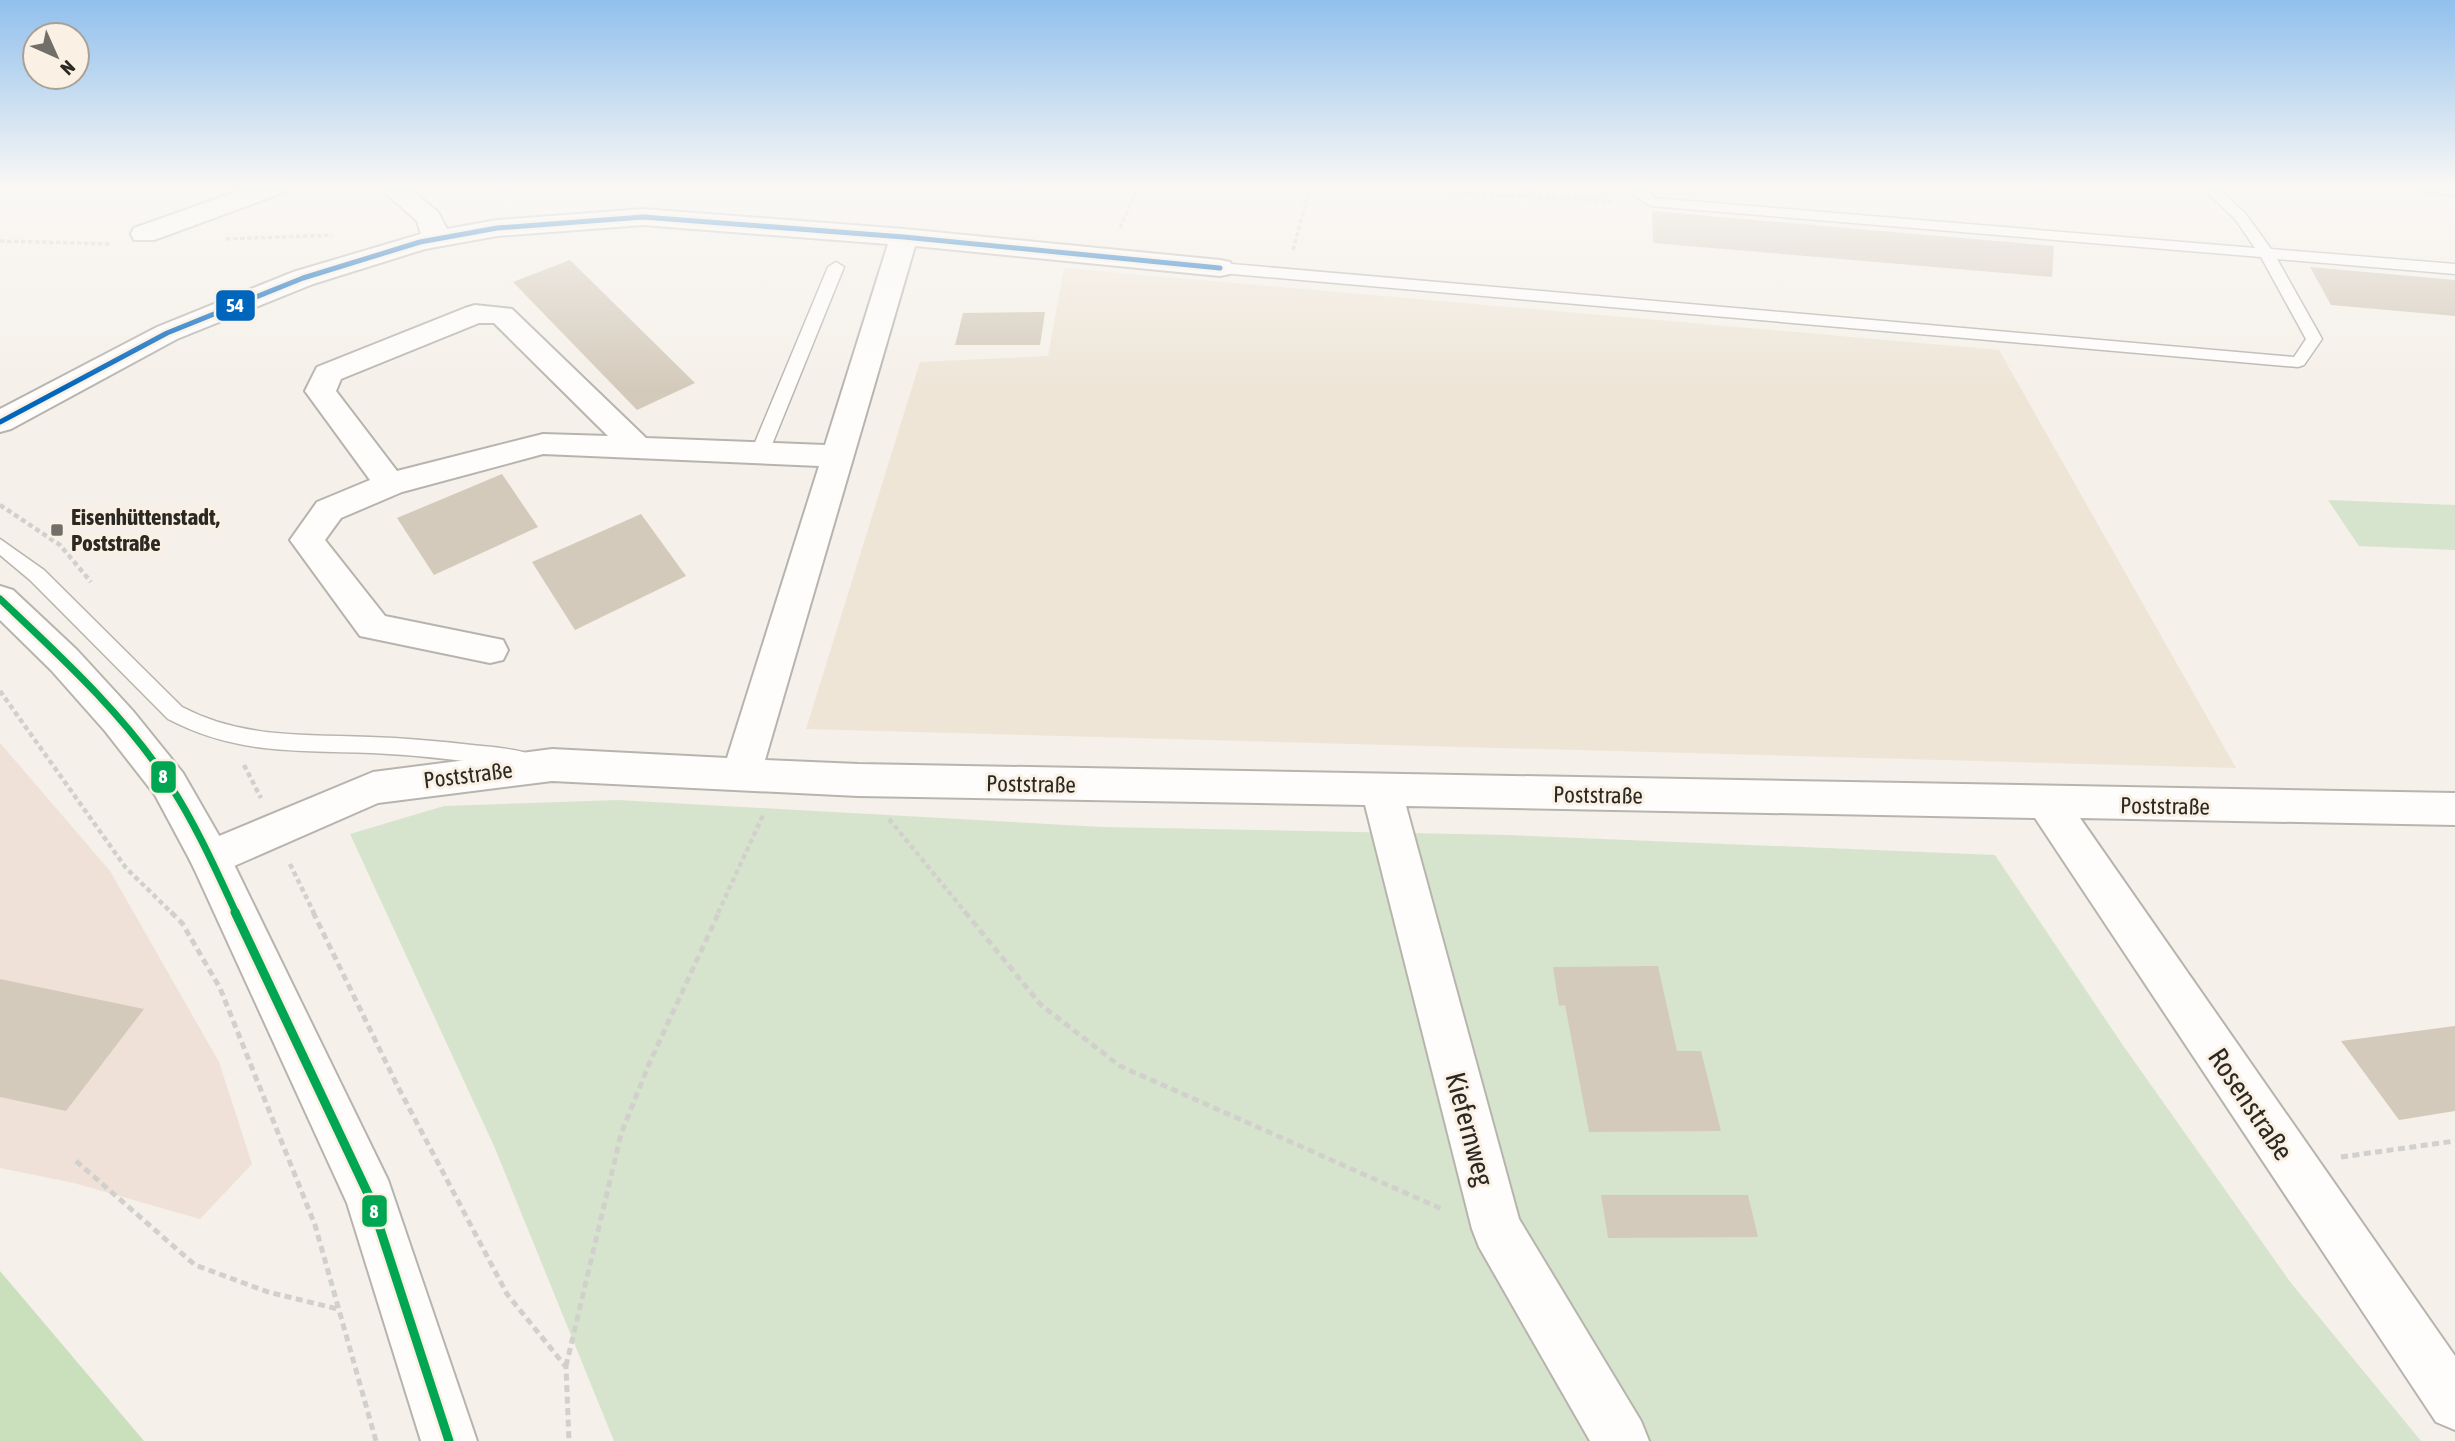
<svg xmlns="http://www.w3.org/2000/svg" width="2455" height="1441" viewBox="0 0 2455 1441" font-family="'Asap Condensed',sans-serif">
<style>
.commercial{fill:#f0e1d8}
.built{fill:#eee5d7}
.green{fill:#d7e4cd}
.forest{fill:#cae0bd}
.building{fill:#d4cabb}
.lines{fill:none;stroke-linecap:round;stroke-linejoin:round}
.service-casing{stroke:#b7b4ae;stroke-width:3}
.minor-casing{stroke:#b7b4ae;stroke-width:4}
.primary-casing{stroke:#b7b4ae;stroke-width:4}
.path-far2{stroke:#d2d0cd;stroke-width:3.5;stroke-dasharray:4.5 2.5;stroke-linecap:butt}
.path-far1{stroke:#d2d0cd;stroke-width:4.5;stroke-dasharray:5 3.5;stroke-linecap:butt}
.path{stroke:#d2d0cd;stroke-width:5;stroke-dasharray:7 4.5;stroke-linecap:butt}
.service{fill:#fefdfc;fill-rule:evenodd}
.minor{fill:#fefdfc;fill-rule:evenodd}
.primary{fill:#fefdfc;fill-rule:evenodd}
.bus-1-casing{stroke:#faf1e4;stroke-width:10}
.bus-2-far1-casing{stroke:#faf1e4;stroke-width:12}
.bus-2-casing{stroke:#faf1e4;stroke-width:14}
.bus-1{stroke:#0065bd;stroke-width:5}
.bus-2-far1{stroke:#00a651;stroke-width:7}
.bus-2{stroke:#00a651;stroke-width:9}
.poi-dot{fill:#726f69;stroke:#faf1e4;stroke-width:2.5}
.labels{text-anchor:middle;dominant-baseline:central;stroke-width:6;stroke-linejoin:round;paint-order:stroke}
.poi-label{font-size:23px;font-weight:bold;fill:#2c2924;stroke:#faf1e4;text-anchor:start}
.street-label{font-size:23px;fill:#2c2924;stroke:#faf1e4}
.near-street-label{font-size:28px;fill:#2c2924;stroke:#faf1e4}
.line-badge{stroke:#faf1e4;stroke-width:2.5}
.badge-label{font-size:19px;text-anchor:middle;font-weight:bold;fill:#fff}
</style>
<rect width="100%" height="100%" fill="#f5f0e9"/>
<polygon class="commercial" points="0,743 110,871 219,1062 252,1164 200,1219 74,1183 0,1168"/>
<polygon class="built" points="1064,268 1999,350 2236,768 806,729 920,362 1048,356"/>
<g class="green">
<polygon points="2328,500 2455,505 2455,550 2359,546"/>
<polygon points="618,800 1102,827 1508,835 1995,855 2122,1044 2291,1283 2421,1441 614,1441 494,1146 350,834 444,806"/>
</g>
<polygon class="forest" points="0,1271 144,1441 0,1441"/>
<g class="building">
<polygon points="1652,211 2054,246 2052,277 1653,243"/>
<polygon points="570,260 695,383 637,410 513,282"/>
<polygon points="2310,267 2455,280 2455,316 2331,305"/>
<polygon points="1045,312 1040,345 955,345 963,313"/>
<polygon points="502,474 538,527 434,575 397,518"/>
<polygon points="641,514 686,576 575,630 532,562"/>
<polygon points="1658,966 1677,1051 1701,1051 1721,1131 1589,1132 1565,1005 1559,1006 1553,967"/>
<polygon points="0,979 144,1009 66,1111 0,1097"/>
<polygon points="2455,1026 2455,1111 2399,1120 2341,1041"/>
<polygon points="1601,1195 1748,1195 1758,1237 1608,1238"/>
</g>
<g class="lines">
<defs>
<g id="service">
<polygon points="1632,187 1646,187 1654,198 2255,248 2235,219 2201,187 2217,187 2245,213 2271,249 2455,264 2455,274 2277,259 2322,339 2304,365 2298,367 1220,273 1212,268 1220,263 2294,357 2306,339 2261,257 1650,206 1634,195"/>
<polygon points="2413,187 2455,187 2455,195 2420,191"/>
<polygon points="836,262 844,267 769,452 766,456 754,456 751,452 828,267"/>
<path d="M0,539L44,570L182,707C243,739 304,734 370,737C404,738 438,741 472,745C491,747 511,748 530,754L533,760L530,766L522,768C472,762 422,755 372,753C296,750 237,755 168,719L30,580L0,555Z"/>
</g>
<g id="minor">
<polygon points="250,187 289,187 285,192 154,240 134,240 131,234 134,228"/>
<path d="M379,187H408L438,212L447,229L497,220L643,209L904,229L1220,260L1230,262L1234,268L1230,274L1220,276L915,246L765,760L858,764L2455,793V825L2080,818L2455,1356V1430L2436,1422L2035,818L1406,806L1519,1219L1641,1421L1649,1441H1590L1479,1247L1472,1229L1365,805L858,796L552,781L378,803L225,870L210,875L195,870L189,858L195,846L373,772L552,749L727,758L819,466L543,454L402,492L341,518L325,540L385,616L503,640L508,650L503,660L490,663L360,636L290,540L317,502L370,480L305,391L317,367L465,308L475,305L512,309L646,438L825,445L888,244L643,225L497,236L425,249L313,284L177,339L11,429L0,432V409L157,327L293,272L421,234L417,221ZM479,323H494L608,436L543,434L397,471L336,391L341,379Z"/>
</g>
<polygon id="primary" points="0,586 13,590 77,650 133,711 183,773 225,846 388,1180 477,1441 421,1441 347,1203 192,864 155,795 105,731 51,670 0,620"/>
</defs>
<use href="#service" class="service-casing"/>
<use href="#minor" class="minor-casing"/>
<use href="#primary" class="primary-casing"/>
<g class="path-far2">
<polyline points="1399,187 1411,191 1614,201"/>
<polyline points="1509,198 1510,187"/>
<polyline points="1120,228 1138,187"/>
<polyline points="226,239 332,235"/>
<polyline points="0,241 112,244"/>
<polyline points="1293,250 1310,187"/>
</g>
<g class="path-far1">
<polyline points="0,505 60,545 91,582"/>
<polyline points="0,691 126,868 172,913"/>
<polyline points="244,765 261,798"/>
<polyline points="889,819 966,913"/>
<polyline points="290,864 314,913"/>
<polyline points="718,913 764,813"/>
</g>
<g class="path">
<polyline points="171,912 182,923 220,988 315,1225 376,1441"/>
<polyline points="313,912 397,1085 507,1294 566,1367 569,1441"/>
<polyline points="965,912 1041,1005 1120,1066 1444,1210"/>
<polyline points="2341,1157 2455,1141"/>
<polyline points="76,1161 195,1265 268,1292 338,1309"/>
<polyline points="566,1366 621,1134 649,1064 719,912"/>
</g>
<use href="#service" class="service"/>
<use href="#minor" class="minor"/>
<use href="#primary" class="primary"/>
<defs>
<polyline id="bus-1" points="0,422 167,333 303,278 420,242 497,228 643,217 904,237 1220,268"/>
<path id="bus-2-far1" d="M0,599C60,656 125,715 170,785C196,825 216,870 236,913"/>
<polyline id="bus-2" points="235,912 370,1198 449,1441"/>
</defs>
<use href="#bus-1" class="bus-1-casing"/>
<use href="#bus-2-far1" class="bus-2-far1-casing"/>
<use href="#bus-2" class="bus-2-casing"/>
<use href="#bus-1" class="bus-1"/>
<use href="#bus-2-far1" class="bus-2-far1"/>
<use href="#bus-2" class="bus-2"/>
</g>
<linearGradient id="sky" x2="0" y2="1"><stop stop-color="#91c0ed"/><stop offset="0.48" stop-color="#faf8f5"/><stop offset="1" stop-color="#faf8f5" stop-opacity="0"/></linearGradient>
<rect width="2455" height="389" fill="url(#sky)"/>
<rect class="poi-dot" x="50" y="523" width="14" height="14" rx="3.5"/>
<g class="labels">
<g class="poi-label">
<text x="71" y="517">Eisenhüttenstadt,<tspan x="71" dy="26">Poststraße</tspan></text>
</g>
<g class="street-label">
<text transform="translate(468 775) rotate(-7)">Poststraße</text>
<text transform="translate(1031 784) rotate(1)">Poststraße</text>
<text transform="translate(1598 795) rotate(1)">Poststraße</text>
<text transform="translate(2165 806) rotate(1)">Poststraße</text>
</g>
<g class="near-street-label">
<text transform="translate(2251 1104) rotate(56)">Rosenstraße</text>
<text transform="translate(1470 1129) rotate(75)">Kiefernweg</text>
</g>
</g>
<g class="line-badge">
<rect x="215" y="289" width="41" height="33" rx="7" fill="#0065bd"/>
<rect x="150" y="760" width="27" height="34" rx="7" fill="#00a651"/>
<rect x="361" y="1194" width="27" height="34" rx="7" fill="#00a651"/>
</g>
<g class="badge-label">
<text x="235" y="312">54</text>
<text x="163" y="783">8</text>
<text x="374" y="1218">8</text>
</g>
<g transform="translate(56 56) rotate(135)"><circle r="33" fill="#faf1e4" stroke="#a8a197" stroke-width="2"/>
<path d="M0-5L12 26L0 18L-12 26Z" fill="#726f69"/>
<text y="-10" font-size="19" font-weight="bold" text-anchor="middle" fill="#2c2924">N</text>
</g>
</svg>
